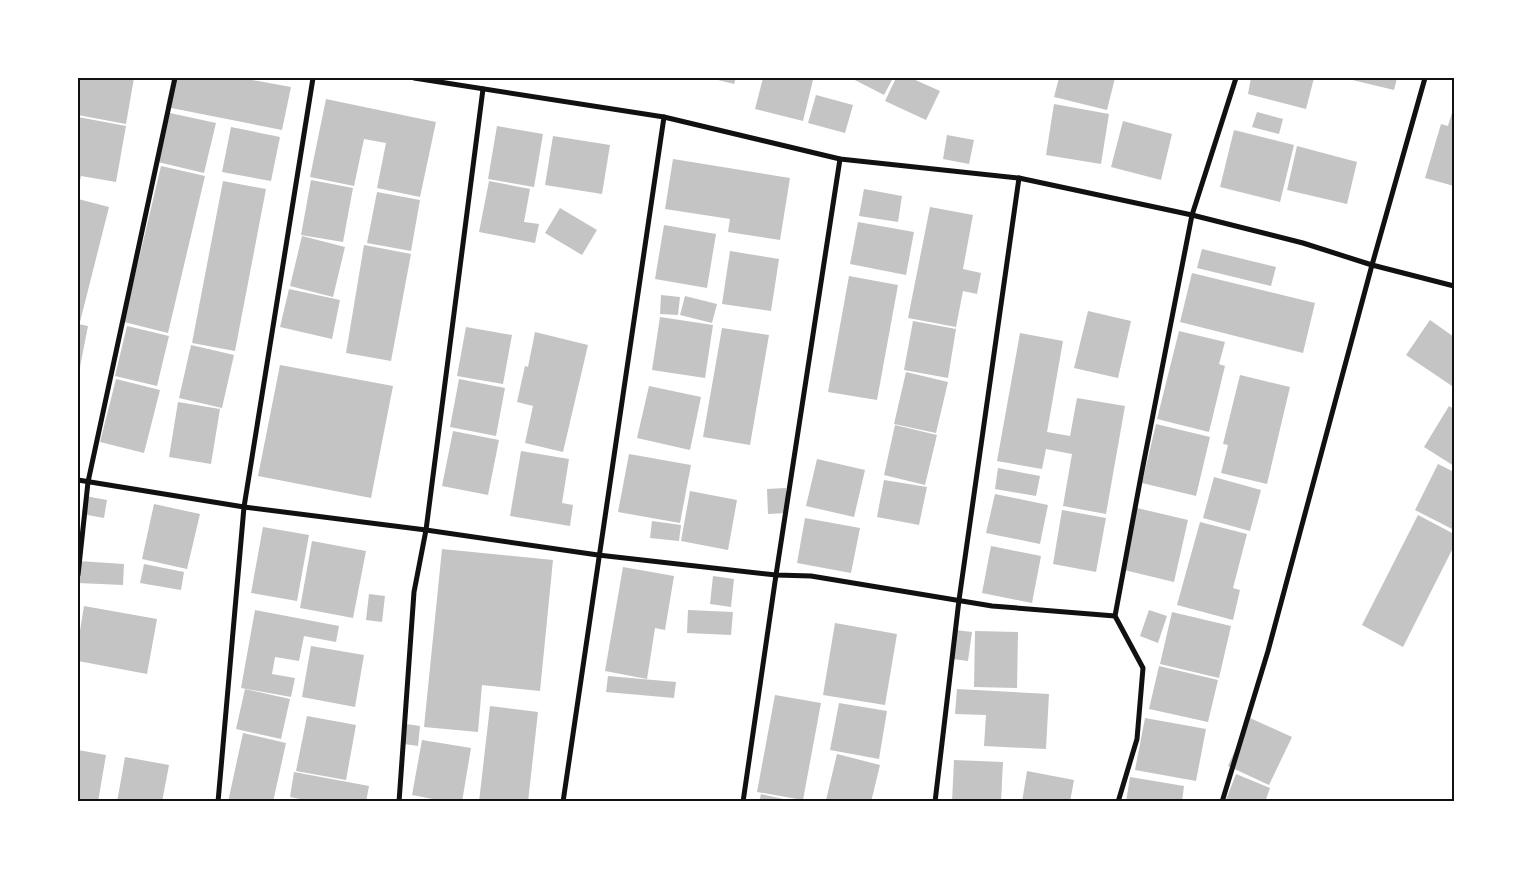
<svg xmlns="http://www.w3.org/2000/svg" width="1532" height="879" viewBox="0 0 1532 879" font-family="'Fira Sans Condensed',sans-serif">
<style>
.building{fill:#c4c4c4}
.lines{fill:none;stroke-linecap:round;stroke-linejoin:round}
.minor{stroke:#111;stroke-width:5}
.neatline{fill:none;stroke:#111;stroke-width:2}
</style>
<rect width="100%" height="100%" fill="#fff"/>
<g class="building">
<polygon points="79,78 134,78 126,124 78,115 78,87"/>
<polygon points="172,78 241,78 291,87 282,130 166,107"/>
<polygon points="710,78 736,78 734,84"/>
<polygon points="763,78 802,78 813,80 803,121 755,109"/>
<polygon points="851,78 893,78 884,95"/>
<polygon points="896,78 911,78 940,91 926,120 885,101"/>
<polygon points="1059,78 1115,78 1107,110 1054,97"/>
<polygon points="1251,78 1314,78 1306,109 1248,94"/>
<polygon points="1344,78 1397,78 1394,90"/>
<polygon points="816,95 853,105 845,133 808,123"/>
<polygon points="326,99 436,122 420,197 377,188 386,143 364,139 354,186 310,177"/>
<polygon points="1054,104 1109,114 1101,164 1046,155"/>
<polygon points="1454,106 1454,186 1425,178 1441,124 1448,126"/>
<polygon points="1257,112 1283,119 1279,134 1252,127"/>
<polygon points="170,113 216,123 204,173 158,162"/>
<polygon points="78,117 126,126 116,182 81,176 78,189"/>
<polygon points="1123,121 1172,134 1161,180 1111,167"/>
<polygon points="497,126 543,134 534,187 488,179"/>
<polygon points="231,127 280,137 271,181 222,172"/>
<polygon points="1234,130 1294,145 1280,202 1220,187"/>
<polygon points="947,135 974,140 969,164 943,159"/>
<polygon points="553,136 610,145 602,194 545,185"/>
<polygon points="1297,146 1357,162 1347,204 1287,190"/>
<polygon points="673,159 790,178 780,240 728,232 730,219 665,209"/>
<polygon points="161,166 205,176 168,333 124,322"/>
<polygon points="311,180 353,188 343,242 301,235"/>
<polygon points="223,181 266,189 235,351 192,343"/>
<polygon points="489,181 530,189 524,222 539,224 535,243 479,232"/>
<polygon points="864,189 902,196 898,222 859,216"/>
<polygon points="377,192 420,200 411,251 367,243"/>
<polygon points="78,199 109,207 80,322 78,321"/>
<polygon points="930,207 973,215 963,269 981,273 977,294 963,291 956,327 908,318"/>
<polygon points="560,208 597,230 582,255 545,233"/>
<polygon points="858,222 914,232 906,275 850,264"/>
<polygon points="664,225 716,234 707,288 655,279"/>
<polygon points="302,236 345,247 333,297 290,286"/>
<polygon points="364,245 411,254 391,361 346,353"/>
<polygon points="1202,249 1276,267 1271,286 1197,268"/>
<polygon points="730,251 779,259 771,311 722,304"/>
<polygon points="1192,273 1315,303 1303,353 1180,322"/>
<polygon points="849,276 898,285 877,400 828,392"/>
<polygon points="289,289 340,300 332,339 280,327"/>
<polygon points="661,295 680,297 678,315 660,314"/>
<polygon points="685,296 717,304 712,323 680,315"/>
<polygon points="1088,311 1131,321 1118,378 1074,368"/>
<polygon points="660,317 713,325 705,378 652,370"/>
<polygon points="1430,320 1454,337 1454,383 1452,386 1406,355"/>
<polygon points="913,321 956,329 948,378 904,370"/>
<polygon points="78,324 88,326 78,377"/>
<polygon points="127,326 169,336 157,386 115,376"/>
<polygon points="466,327 512,335 503,384 457,376"/>
<polygon points="722,328 769,335 750,445 703,437"/>
<polygon points="1179,331 1225,342 1219,364 1225,366 1209,432 1157,419"/>
<polygon points="535,332 588,345 563,452 525,443 533,406 517,402 525,366 528,367"/>
<polygon points="1020,333 1063,341 1047,432 1070,436 1077,398 1125,406 1106,514 1063,506 1072,454 1046,449 1042,469 997,461"/>
<polygon points="191,345 234,355 222,408 179,398"/>
<polygon points="280,365 393,386 371,498 258,476"/>
<polygon points="906,372 948,382 936,433 894,424"/>
<polygon points="1240,375 1290,387 1267,484 1221,473 1228,445 1223,444"/>
<polygon points="116,379 160,390 144,453 100,442"/>
<polygon points="459,379 505,388 496,436 450,427"/>
<polygon points="649,386 701,397 690,450 637,438"/>
<polygon points="178,402 220,409 211,464 169,457"/>
<polygon points="1449,406 1454,409 1454,466 1424,447"/>
<polygon points="1156,424 1210,437 1196,496 1142,483"/>
<polygon points="895,425 937,435 925,485 884,475"/>
<polygon points="453,431 499,440 488,495 442,486"/>
<polygon points="521,451 569,459 562,503 573,505 570,526 510,516"/>
<polygon points="629,454 691,465 680,523 618,512"/>
<polygon points="817,459 865,470 854,517 806,506"/>
<polygon points="1438,464 1454,472 1454,530 1415,510"/>
<polygon points="998,468 1040,476 1036,496 995,489"/>
<polygon points="1214,477 1261,490 1250,531 1203,518"/>
<polygon points="884,480 927,487 919,525 877,517"/>
<polygon points="786,488 787,513 768,514 767,489"/>
<polygon points="690,491 737,500 728,550 681,541"/>
<polygon points="995,494 1048,505 1040,544 986,533"/>
<polygon points="85,496 107,500 104,518 82,514"/>
<polygon points="154,504 200,514 187,569 142,559"/>
<polygon points="1137,508 1188,520 1174,582 1124,570"/>
<polygon points="1062,510 1106,518 1096,572 1053,564"/>
<polygon points="1418,515 1454,534 1454,546 1403,647 1362,625"/>
<polygon points="805,518 860,528 851,573 797,563"/>
<polygon points="652,521 681,525 679,541 650,538"/>
<polygon points="1200,522 1247,534 1233,588 1240,590 1233,620 1177,605"/>
<polygon points="263,527 309,535 297,601 251,593"/>
<polygon points="312,541 366,551 353,618 300,608"/>
<polygon points="991,546 1041,556 1032,603 982,593"/>
<polygon points="442,549 553,560 540,691 482,685 478,732 424,727"/>
<polygon points="78,561 124,564 123,585 78,583"/>
<polygon points="144,564 184,572 181,590 140,583"/>
<polygon points="623,567 674,576 665,630 655,628 647,679 605,671"/>
<polygon points="713,576 734,579 731,607 710,604"/>
<polygon points="369,594 385,596 382,622 366,620"/>
<polygon points="84,606 157,619 147,674 78,661 78,643"/>
<polygon points="255,610 339,626 336,642 304,636 299,661 275,657 272,674 295,678 291,697 241,688"/>
<polygon points="688,610 733,612 731,635 687,633"/>
<polygon points="1149,610 1167,616 1158,643 1140,636"/>
<polygon points="1172,612 1231,626 1219,678 1160,664"/>
<polygon points="835,623 897,634 885,705 823,695"/>
<polygon points="956,630 972,632 968,661 953,659"/>
<polygon points="975,631 1018,632 1017,688 974,687"/>
<polygon points="311,646 364,655 355,707 302,697"/>
<polygon points="1159,666 1218,680 1208,722 1149,709"/>
<polygon points="608,676 676,682 674,698 606,692"/>
<polygon points="245,689 290,699 281,739 236,729"/>
<polygon points="957,689 1049,694 1046,749 984,746 986,715 955,714"/>
<polygon points="775,695 821,703 803,800 757,792"/>
<polygon points="839,703 887,711 879,759 830,750"/>
<polygon points="490,706 538,712 528,802 479,802"/>
<polygon points="307,716 356,725 346,780 296,771"/>
<polygon points="1145,718 1206,729 1196,781 1135,770"/>
<polygon points="1250,718 1292,737 1269,785 1228,766"/>
<polygon points="406,724 420,726 418,746 404,744"/>
<polygon points="243,733 286,743 273,802 228,802"/>
<polygon points="422,740 471,748 462,802 448,802 412,795"/>
<polygon points="78,750 106,755 98,802 78,802"/>
<polygon points="837,754 880,765 871,802 834,802 826,800"/>
<polygon points="125,757 169,765 162,802 117,802"/>
<polygon points="954,760 1003,762 1001,802 952,802"/>
<polygon points="1027,771 1074,780 1070,802 1022,802"/>
<polygon points="294,772 369,786 366,802 315,802 290,797"/>
<polygon points="1236,774 1270,788 1265,802 1225,802"/>
<polygon points="1130,777 1184,786 1182,802 1126,802"/>
<polygon points="761,794 792,801 792,802 759,802"/>
</g>
<g class="lines">
<g class="minor">
<polyline points="414,78 664,117 840,159 1019,178 1192,215 1303,243 1372,265 1454,286"/>
<polyline points="78,480 244,507 426,530 598,555 776,575 811,576 992,606 1115,616"/>
<polyline points="78,575 88,482 175,78"/>
<polyline points="218,802 244,507 313,78"/>
<polyline points="399,802 414,592 426,530 483,89"/>
<polyline points="563,802 664,117"/>
<polyline points="743,802 776,575 840,159"/>
<polyline points="935,802 959,600 1019,178"/>
<polyline points="1118,802 1137,739 1143,668 1115,616 1141,476 1192,215 1236,78"/>
<polyline points="1222,802 1268,651 1372,265 1425,78"/>
</g>
</g>
<rect width="1532" height="879" fill="none" stroke="#ffffff" stroke-width="158"/>
<rect x="79" y="79" width="1374" height="721" class="neatline"/>
</svg>
